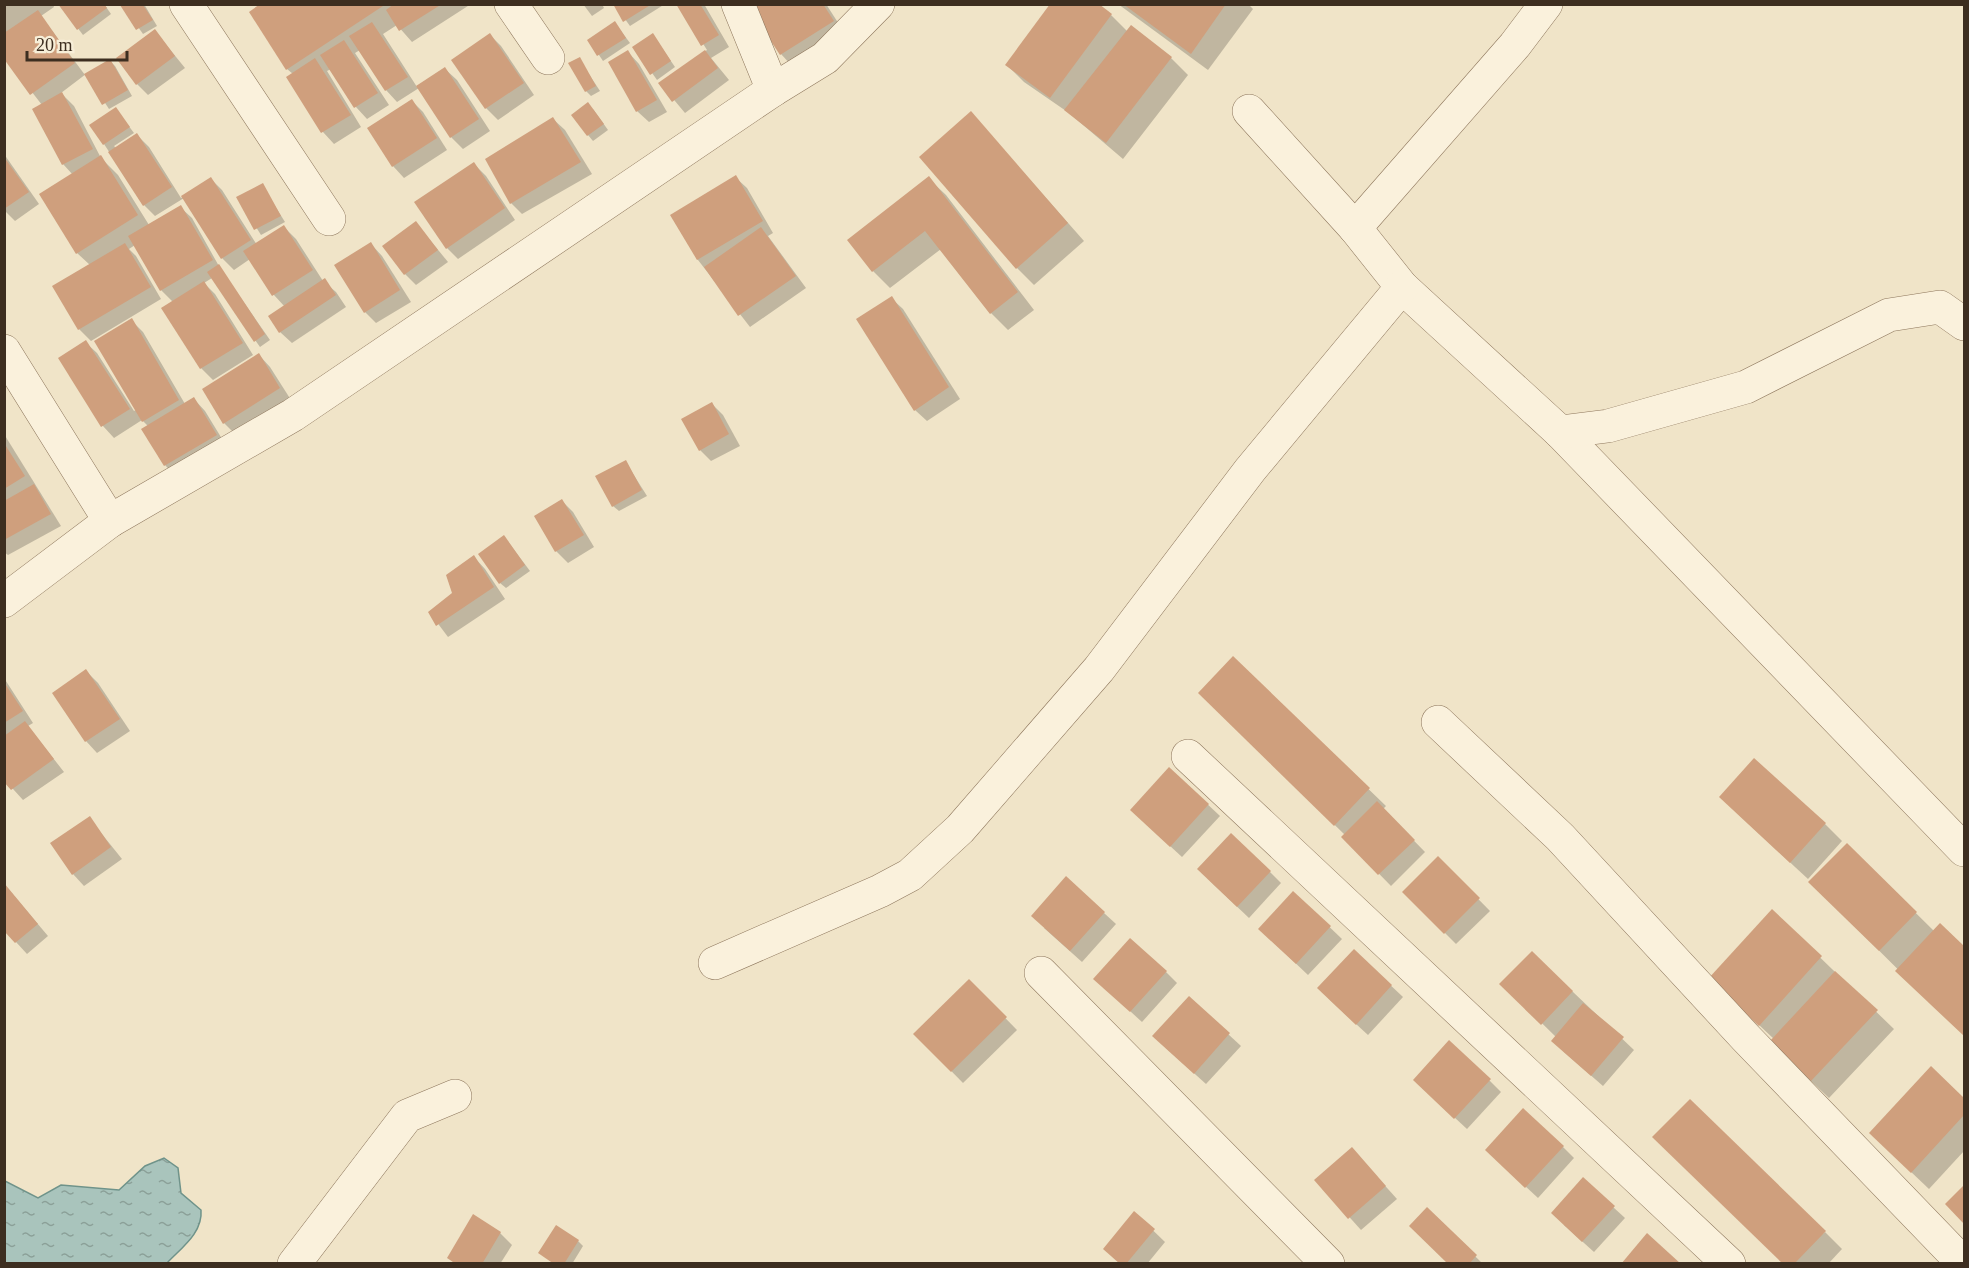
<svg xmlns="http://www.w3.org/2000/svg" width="1969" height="1268" viewBox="0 0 1969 1268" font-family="Georgia,serif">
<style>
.water{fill:url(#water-ripples);stroke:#6f938a;stroke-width:1.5}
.shadow{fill:#0003}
.building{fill:#cf9f7d}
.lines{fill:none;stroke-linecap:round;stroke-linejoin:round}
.minor-casing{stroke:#8d765c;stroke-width:34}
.minor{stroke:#faf1dc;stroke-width:33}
</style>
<defs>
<pattern id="water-ripples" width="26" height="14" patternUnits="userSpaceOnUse" patternTransform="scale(1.5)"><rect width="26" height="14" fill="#a9c4bc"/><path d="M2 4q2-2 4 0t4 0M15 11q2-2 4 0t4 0" fill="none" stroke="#8ba098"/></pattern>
</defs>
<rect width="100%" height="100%" fill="#f0e4c8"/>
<path class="water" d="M164,1158L178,1168L181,1193L201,1210C203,1233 181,1248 167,1263H5V1181L38,1198L61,1185L119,1190L145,1166Z"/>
<g class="shadow">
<polygon points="4,4 53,4 54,7 41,16 85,75 110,61 115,66 132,96 109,109 86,74 61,93 74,106 101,158 118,175 149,225 180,207 192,218 220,268 270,340 260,347 212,278 204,283 215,294 253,355 213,380 201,368 163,308 173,302 161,290 135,245 129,249 136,256 161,299 91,341 79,329 90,265 77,253 73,175 63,164 42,105 4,56"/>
<polygon points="104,4 111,14 83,35 61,6"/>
<polygon points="122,4 144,4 157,26 143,34"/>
<polygon points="263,4 471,4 412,42 397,25 383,34 417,87 445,69 457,80 490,131 463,149 451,137 419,88 397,102 386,90 360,50 355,53 389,105 367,119 356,107 331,69 327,71 361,127 334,144 323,132 288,77 293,74 287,69"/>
<polygon points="583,4 602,4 604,8 592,16"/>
<polygon points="614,4 665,4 630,26"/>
<polygon points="678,4 704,4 729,47 711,58 729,80 685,113 660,83 707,50"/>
<polygon points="749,4 826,4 844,32 792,66 781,54"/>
<polygon points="1118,4 1248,4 1253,9 1208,70"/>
<polygon points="1111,15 1127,31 1131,27 1171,58 1188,75 1123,159 1069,113 1024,82 1007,65"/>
<polygon points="615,23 630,43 603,61 589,40"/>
<polygon points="155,31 185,68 148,95 137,84"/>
<polygon points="490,35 501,46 534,95 498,120 486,108 454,60"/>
<polygon points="653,35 675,67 657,80 634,47"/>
<polygon points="628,52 639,64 667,112 649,122 637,111"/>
<polygon points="579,59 600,91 591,96 586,91"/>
<polygon points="412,101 423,112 447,150 404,178 393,166"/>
<polygon points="116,109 134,133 114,146 116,148 137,135 149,147 181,198 211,179 222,190 257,245 284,227 296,239 323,281 336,292 346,307 292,343 280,332 285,307 274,295 250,259 234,270 222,258 184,198 155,216 144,205 104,144"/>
<polygon points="593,109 608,130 593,141 588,135"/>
<polygon points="971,113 1084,241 1034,285 1017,268"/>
<polygon points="553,119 565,130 592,174 522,214 511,203"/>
<polygon points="4,154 39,204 15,221 4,210"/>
<polygon points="474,164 486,176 515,220 458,259 447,248"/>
<polygon points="735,177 747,188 773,233 768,236 806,288 750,327 698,260 672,215"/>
<polygon points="928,178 946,195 1034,310 1008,330 991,313 941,249 890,288 873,271"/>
<polygon points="262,185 285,222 261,235 238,198"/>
<polygon points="416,223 448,262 416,285 405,274"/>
<polygon points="371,244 382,256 411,302 376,323 365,312"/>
<polygon points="891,298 903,309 960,399 927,421 915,410"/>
<polygon points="131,320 143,332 185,404 194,399 205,411 227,447 176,477 165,465 148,426 142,420 114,438 103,426 60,358 85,342 97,353 134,411 136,410"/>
<polygon points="259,355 270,367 291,400 235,434 224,423"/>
<polygon points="712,404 723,415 740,446 711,461 700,450"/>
<polygon points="4,434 61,526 8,555 4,552"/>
<polygon points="625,461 647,496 619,511 613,506"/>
<polygon points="562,501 573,512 594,547 568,563 556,551"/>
<polygon points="509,543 530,571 506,588 500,583"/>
<polygon points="474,557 485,569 505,599 448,637 430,613 453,593"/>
<polygon points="1233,658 1386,806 1383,809 1425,852 1391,886 1343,837 1345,835 1217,710"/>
<polygon points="86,671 98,683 130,731 97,753 86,741"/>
<polygon points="4,678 33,723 28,726 64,772 23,800 4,779"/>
<polygon points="1170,769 1220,816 1182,857 1143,821"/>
<polygon points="1738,814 1825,824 1842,841 1808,879"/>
<polygon points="89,818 122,859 84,886 73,874"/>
<polygon points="1847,845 1934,931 1940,925 1964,949 1964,1035 1810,882"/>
<polygon points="1438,858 1490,911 1456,944 1404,892"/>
<polygon points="1270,872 1281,883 1249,918 1210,881"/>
<polygon points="4,884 48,936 27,954 16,942"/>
<polygon points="1294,893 1342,939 1308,975 1271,940"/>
<polygon points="1772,911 1894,1029 1829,1098 1788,1059 1774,1039 1728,996"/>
<polygon points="1104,913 1116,924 1082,962 1044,928"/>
<polygon points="1354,951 1403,997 1368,1035 1330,1000"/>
<polygon points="1532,953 1634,1050 1603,1086 1564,1052 1556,1037 1502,984"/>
<polygon points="1166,972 1177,983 1142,1022 1107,990"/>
<polygon points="969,981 1017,1030 963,1083 915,1034"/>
<polygon points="1189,998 1241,1046 1206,1084 1166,1048"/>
<polygon points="1931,1068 1964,1100 1964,1151 1929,1189 1888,1150"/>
<polygon points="1489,1080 1501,1092 1467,1129 1426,1091"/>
<polygon points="1563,1147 1574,1158 1538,1198 1498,1161"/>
<polygon points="1352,1149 1397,1199 1361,1230 1316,1180"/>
<polygon points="1613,1207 1625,1218 1594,1252 1564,1225"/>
<polygon points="1427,1209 1483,1264 1450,1264"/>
<polygon points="1135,1213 1165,1242 1147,1264 1120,1264"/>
<polygon points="474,1216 500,1233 512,1245 500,1264 455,1264 449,1257"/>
<polygon points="1825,1232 1842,1249 1828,1264 1784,1264"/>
<polygon points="578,1241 583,1246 572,1264 554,1264"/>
</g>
<g class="building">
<polygon points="58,4 104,4 107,8 77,30"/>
<polygon points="260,4 386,4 286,70 249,12"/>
<polygon points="394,4 442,4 399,31 386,10"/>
<polygon points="613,4 652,4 623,22"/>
<polygon points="676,4 700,4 719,35 701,46"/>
<polygon points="747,4 823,4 834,21 780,55"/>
<polygon points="1050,4 1099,4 1112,14 1050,98 1005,65"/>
<polygon points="1123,4 1226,4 1191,54"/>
<polygon points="120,5 143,5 153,20 136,30"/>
<polygon points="38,10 75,63 30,95 4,59 4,33"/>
<polygon points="615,21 626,38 597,56 587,40"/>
<polygon points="372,22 408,77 385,91 349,36"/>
<polygon points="1131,25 1172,57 1106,143 1064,110"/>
<polygon points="155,29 175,56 136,85 116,58"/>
<polygon points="490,33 524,83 485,109 451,60"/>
<polygon points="653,33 671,61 650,75 632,47"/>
<polygon points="344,40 378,93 354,108 320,55"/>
<polygon points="628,50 657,100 636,112 608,62"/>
<polygon points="705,50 718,68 672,102 658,83"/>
<polygon points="580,57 596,86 585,92 568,63"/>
<polygon points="315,58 351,115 321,133 286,77"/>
<polygon points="110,59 128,90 102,105 84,74"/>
<polygon points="445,67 479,119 450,138 416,86"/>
<polygon points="62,92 93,149 62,165 32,109"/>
<polygon points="412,99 437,138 392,167 367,128"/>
<polygon points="588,102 604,124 587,136 571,115"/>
<polygon points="116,107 130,127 103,145 89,125"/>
<polygon points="971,111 1068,223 1016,269 919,157"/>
<polygon points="553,117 581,162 510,204 485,159"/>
<polygon points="137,133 172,187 143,206 108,152"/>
<polygon points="101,155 138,215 76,254 39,194"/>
<polygon points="4,157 29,192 4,209"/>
<polygon points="474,162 505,208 446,249 414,202"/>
<polygon points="736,175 763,221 697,260 670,215"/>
<polygon points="929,176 1018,292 990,314 925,231 872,272 847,240"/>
<polygon points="211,177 251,240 221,259 181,196"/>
<polygon points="263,183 281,216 254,230 236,197"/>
<polygon points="181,205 213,260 160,291 128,236"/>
<polygon points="416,221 438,250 404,275 382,246"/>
<polygon points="284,225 313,270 272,296 243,251"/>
<polygon points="761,227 796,276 738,316 704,267"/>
<polygon points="371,242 400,290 364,313 334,265"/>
<polygon points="125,243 151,287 78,330 52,286"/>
<polygon points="219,264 265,334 254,342 207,272"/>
<polygon points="325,278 336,295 279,333 268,316"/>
<polygon points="204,281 243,343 200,369 161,308"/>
<polygon points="892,296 949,387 914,411 856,319"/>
<polygon points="132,318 179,400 142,422 94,341"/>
<polygon points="86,340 130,409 101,427 58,358"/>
<polygon points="259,353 280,388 223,424 202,389"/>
<polygon points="194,397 217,435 164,466 141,429"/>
<polygon points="712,402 729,434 699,451 681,419"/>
<polygon points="4,443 25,476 4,489"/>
<polygon points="626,460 642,490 612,507 595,476"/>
<polygon points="34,484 51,514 4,540 4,501"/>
<polygon points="562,499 584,535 555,552 534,516"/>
<polygon points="504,535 525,565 499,584 478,554"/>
<polygon points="474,555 494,587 436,626 428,612 452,593 446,575"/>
<polygon points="1233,656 1370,788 1334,826 1198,693"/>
<polygon points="86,669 120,719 85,742 52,693"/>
<polygon points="4,682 23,711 4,723"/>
<polygon points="25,721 54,759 11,790 4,782 4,736"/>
<polygon points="1754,758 1826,823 1790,863 1719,797"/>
<polygon points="1169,767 1209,804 1170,847 1130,810"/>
<polygon points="1377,801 1415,840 1378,875 1341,837"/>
<polygon points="90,816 111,847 72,875 50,843"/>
<polygon points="1231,833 1271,871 1237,907 1197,869"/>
<polygon points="1847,843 1917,912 1879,951 1808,882"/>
<polygon points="1438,856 1480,898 1444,934 1402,892"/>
<polygon points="1066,876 1105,912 1070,951 1031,916"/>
<polygon points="4,883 38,924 15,943 4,931"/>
<polygon points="1293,891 1331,926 1296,964 1258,929"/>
<polygon points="1772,909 1822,956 1759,1026 1708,979"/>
<polygon points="1940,923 1964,946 1964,1036 1895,971"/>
<polygon points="1130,938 1167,971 1130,1012 1093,979"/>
<polygon points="1354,949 1392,985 1356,1025 1317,988"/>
<polygon points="1532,951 1573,991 1541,1025 1499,984"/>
<polygon points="1835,971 1878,1010 1811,1081 1769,1042"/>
<polygon points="969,979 1007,1017 951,1072 913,1034"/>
<polygon points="1189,996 1230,1033 1194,1074 1152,1036"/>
<polygon points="1583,1003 1624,1037 1591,1076 1551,1041"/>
<polygon points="1449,1040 1491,1079 1454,1119 1413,1080"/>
<polygon points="1931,1066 1964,1098 1964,1115 1911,1173 1869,1133"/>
<polygon points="1690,1099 1826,1231 1794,1264 1783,1264 1652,1137"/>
<polygon points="1523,1108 1564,1146 1525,1188 1485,1150"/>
<polygon points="1352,1147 1386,1186 1348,1219 1314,1180"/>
<polygon points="1583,1177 1615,1206 1582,1242 1551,1213"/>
<polygon points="1964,1185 1964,1224 1945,1204"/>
<polygon points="1427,1207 1477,1255 1469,1264 1448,1264 1409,1226"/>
<polygon points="1134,1211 1155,1229 1126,1264 1120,1264 1103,1249"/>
<polygon points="473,1214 501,1232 482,1264 456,1264 447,1258"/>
<polygon points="556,1225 579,1240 564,1264 554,1264 538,1253"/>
<polygon points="1647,1233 1681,1264 1621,1264"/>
</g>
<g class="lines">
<defs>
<g id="minor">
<polyline points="186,4 329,219"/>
<polyline points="511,4 548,58"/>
<polyline points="738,4 773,90"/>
<polyline points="1249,111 1355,228 1402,287 1560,432 1964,850"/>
<polyline points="1355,228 1515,45 1546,4"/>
<polyline points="4,351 110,521"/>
<polyline points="1560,432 1608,426 1746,387 1889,315 1940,307 1964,324"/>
<polyline points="4,601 110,521 293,415 773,90 825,58 878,4"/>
<polyline points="1438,722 1560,837 1746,1038 1964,1264"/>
<polyline points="1188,756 1729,1264"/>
<polyline points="715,963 880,891 910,875 960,829 1099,669 1250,470 1402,287"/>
<polyline points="1041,973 1328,1264"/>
<polyline points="294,1264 407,1116 455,1096"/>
</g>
</defs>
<use href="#minor" class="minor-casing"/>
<use href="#minor" class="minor"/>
</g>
<rect width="1969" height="1268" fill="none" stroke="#3d2e20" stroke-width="12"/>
<path d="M27 51v9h100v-9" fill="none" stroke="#3d2e20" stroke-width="3"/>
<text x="36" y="51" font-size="18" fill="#3d2e20" stroke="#f7eed8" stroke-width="4.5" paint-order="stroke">20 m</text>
</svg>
